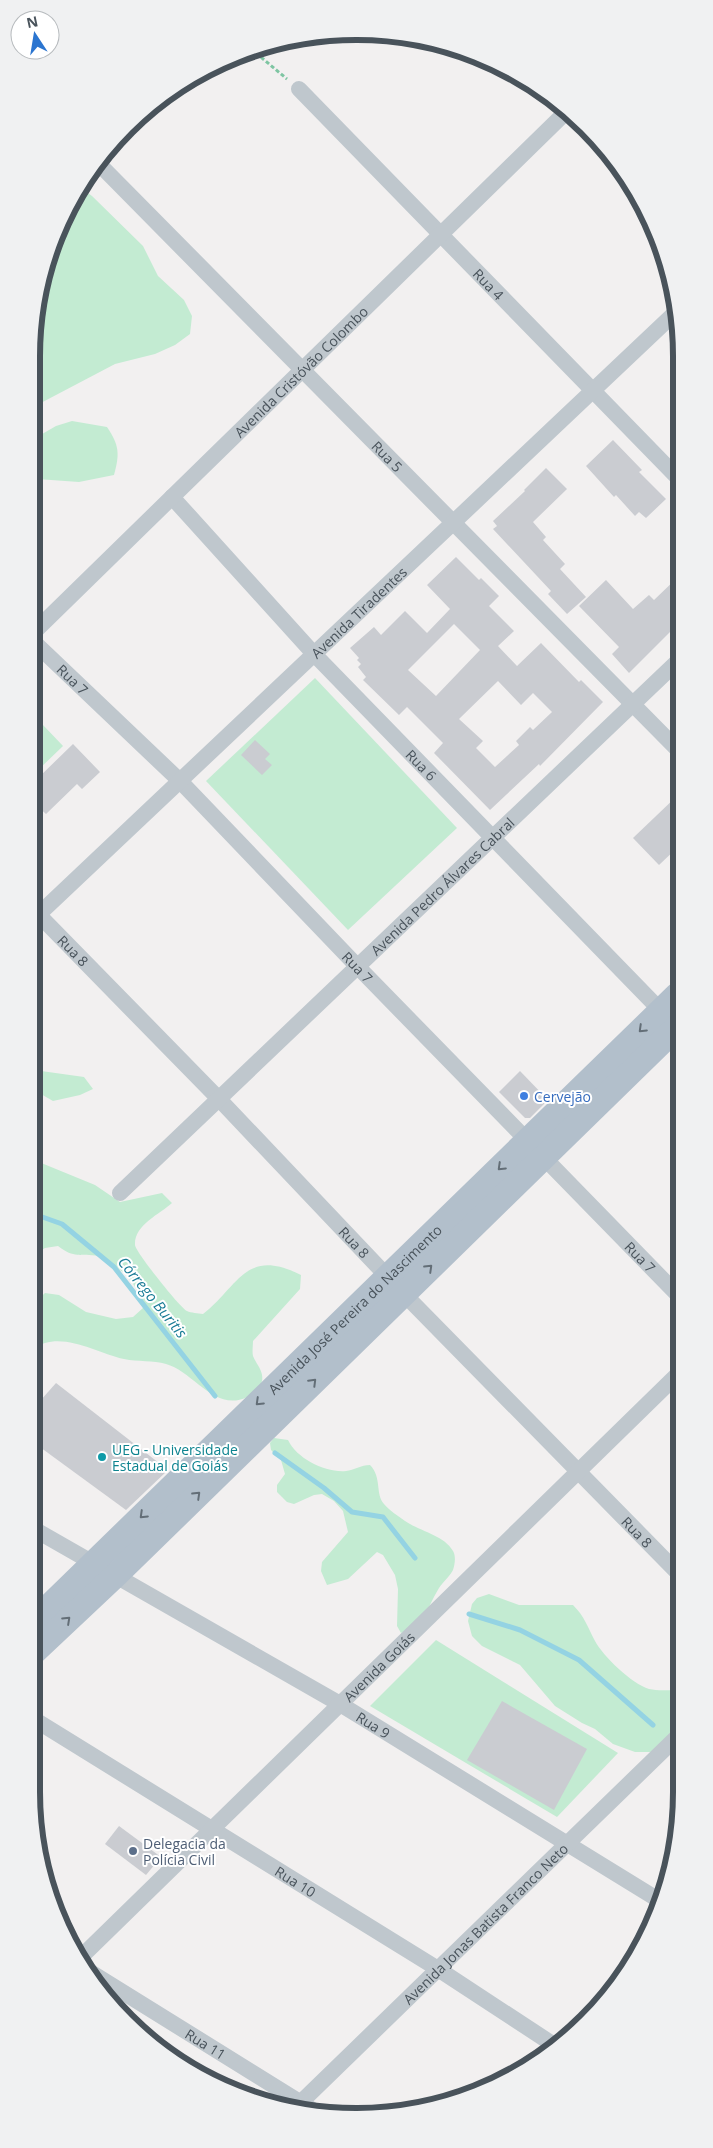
<svg xmlns="http://www.w3.org/2000/svg" width="713" height="2148" viewBox="0 0 713 2148" font-family="'Open Sans',sans-serif">
<style>
.green{fill:#c3ebd2}
.lines{fill:none;stroke-linecap:round;stroke-linejoin:round}
.stream{stroke:#94d3e3;stroke-width:5}
.building{fill:#caccd1;fill-rule:evenodd}
.path{stroke:#7ec5a2;stroke-width:3;stroke-dasharray:4 2.5;stroke-linecap:butt}
.minor{stroke:#bfc7cd;stroke-width:16}
.primary{stroke:#b2bfcb;stroke-width:25}
.oneway{stroke:#636e77}
.shop-dot{fill:#3f7fe0;stroke:#fff;stroke-width:2}
.culture-dot{fill:#0f9aa8;stroke:#fff;stroke-width:2}
.service-dot{fill:#5c6f8a;stroke:#fff;stroke-width:2}
.labels{text-anchor:middle;dominant-baseline:central;stroke-width:4;stroke-linejoin:round;paint-order:stroke}
.street-label{font-size:14px;fill:#49535b;stroke:#fff}
.shop-label{font-size:14px;fill:#366cbe;stroke:#fff;text-anchor:start}
.culture-label{font-size:14px;fill:#0d838f;stroke:#fff;text-anchor:start}
.service-label{font-size:14px;fill:#4e5e75;stroke:#fff;text-anchor:start}
.water-label{font-size:15px;font-style:italic;fill:#1a7c96;stroke:#fff}
.rim{fill:none;stroke:#49535b;stroke-width:6}
</style>
<rect width="100%" height="100%" fill="#f2f0f0"/>
<g class="green">
<polygon points="81,188 92,196 143,246 158,276 184,300 192,316 190,334 175,345 155,354 115,364 37,405 38,293"/>
<path d="M72,421L107,427C119,445 120,453 114,475L79,482L37,479V437L56,426Z"/>
<polygon points="315,678 457,828 348,930 206,781"/>
<polygon points="43,725 63,746 36,772 36,732"/>
<polygon points="34,1070 84,1077 93,1089 80,1095 53,1101 34,1090"/>
<path d="M34,1160L95,1185L120,1202L162,1193L172,1203C160,1214 134,1225 135,1245C135,1251 180,1308 187,1311C191,1313 198,1313 203,1314C239,1286 245,1247 301,1275L300,1289L253,1341C253,1345 252,1352 253,1356C256,1364 264,1371 262,1381C260,1389 254,1394 247,1397C215,1413 193,1371 166,1364C153,1360 138,1362 124,1359C96,1353 60,1329 33,1349V1304L45,1293L59,1295L86,1312L116,1319L133,1317L143,1308C138,1287 129,1275 112,1264C108,1261 104,1257 99,1256C79,1253 75,1259 58,1246L45,1248L34,1255Z"/>
<path d="M274,1438L288,1440C297,1459 326,1473 346,1471C354,1470 361,1465 370,1465C382,1477 375,1494 384,1504C389,1510 398,1516 405,1521C419,1531 444,1535 453,1551C456,1556 455,1564 453,1570C450,1576 443,1582 439,1588C425,1611 428,1621 401,1633L397,1626L398,1589L395,1575L383,1555L377,1552L348,1579L327,1585L321,1571L322,1562L348,1532L343,1511L334,1501L322,1494L314,1495L294,1504L287,1502L277,1492V1485L285,1474L281,1460L271,1450L270,1443Z"/>
<path d="M489,1594L519,1605H573C585,1617 587,1626 595,1641C603,1656 632,1684 649,1689C658,1691 667,1690 676,1690V1725L659,1748L652,1752H635L613,1744L595,1729L582,1723L555,1706L520,1665L482,1646L472,1636L468,1621L472,1604L477,1598Z"/>
<polygon points="436,1640 618,1753 557,1817 370,1706"/>
</g>
<g class="lines">
<g class="stream">
<polyline points="34,1214 62,1224 114,1267 215,1396"/>
<polyline points="275,1453 324,1488 352,1512 383,1517 415,1558"/>
<polyline points="469,1614 520,1630 579,1660 653,1725"/>
</g>
</g>
<g class="building">
<polygon points="613,440 642,470 639,472 666,499 646,518 639,512 635,516 616,495 614,497 586,466"/>
<polygon points="546,468 567,489 533,522 546,537 543,540 565,564 560,569 586,597 567,614 548,594 551,591 493,529 497,526 493,521 525,491 524,490"/>
<path d="M456,557L479,580L481,578L499,596L489,606L514,631L498,646L517,666L541,643L579,682L581,680L603,702L540,766L539,764L490,810L434,753L443,743L407,707L399,715L363,680L366,677L358,667L361,664L357,660L359,658L350,648L374,627L381,635L405,611L427,633L450,609L427,585ZM454,624L480,650L436,696L408,670ZM498,681L521,705L533,693L552,712L533,730L530,727L516,741L519,745L495,767L476,748L483,741L459,719Z"/>
<polygon points="678,577 678,624 629,673 612,654 619,647 579,606 606,580 633,609 649,595 654,600"/>
<polygon points="255,740 270,754 265,759 272,765 262,775 241,755"/>
<polygon points="73,744 100,772 82,789 77,784 46,814 35,804 36,780"/>
<polygon points="678,795 678,847 659,865 633,838"/>
<polygon points="520,1071 548,1100 530,1118 525,1118 499,1092"/>
<polygon points="56,1383 168,1470 126,1510 33,1442 33,1409"/>
<polygon points="502,1701 587,1749 554,1810 467,1760"/>
<polygon points="119,1826 161,1857 146,1875 105,1844"/>
</g>
<g class="lines">
<polyline class="path" points="256,53 287,79"/>
<g class="minor">
<path id="s1" d="M299,89L679,479"/>
<path id="s2" d="M98,163L678,750"/>
<path id="s3" d="M172,497L314,654L667,1017"/>
<path id="s4" d="M36,630L565,113"/>
<path id="s5" d="M36,644L180,781L358,967L677,1294"/>
<path id="s6" d="M35,911L219,1099L403,1293L676,1571"/>
<path id="s7" d="M38,915L678,310"/>
<path id="s8" d="M120,1193L678,661"/>
<polyline points="33,1274 35,1273"/>
<path id="s9" d="M32,1528L340,1704L657,1899"/>
<path id="s10" d="M32,1718L438,1969L557,2047"/>
<path id="s11" d="M81,1957L677,1375"/>
<path id="s12" d="M92,1973L319,2114"/>
<path id="s13" d="M295,2108L676,1738"/>
</g>
<g class="primary">
<path id="s14" d="M32,1623L677,995"/>
<polyline points="32,1654 116,1575 677,1027"/>
</g>
</g>
<defs><path id="oneway-chevron" d="M-2-3.5L2.5 0L-2 3.5" fill="none" stroke-width="1.6" stroke-linecap="round" stroke-linejoin="round" transform="scale(1.25)"/></defs>
<g class="oneway">
<use href="#oneway-chevron" transform="translate(642 1029) rotate(136)"/>
<use href="#oneway-chevron" transform="translate(501 1167) rotate(136)"/>
<use href="#oneway-chevron" transform="translate(429 1268) rotate(-44)"/>
<use href="#oneway-chevron" transform="translate(313 1382) rotate(-45)"/>
<use href="#oneway-chevron" transform="translate(259 1402) rotate(136)"/>
<use href="#oneway-chevron" transform="translate(197 1495) rotate(-44)"/>
<use href="#oneway-chevron" transform="translate(143 1515) rotate(136)"/>
<use href="#oneway-chevron" transform="translate(67 1620) rotate(-43)"/>
</g>
<circle class="shop-dot" cx="524" cy="1096" r="5"/>
<circle class="culture-dot" cx="102" cy="1457" r="5"/>
<circle class="service-dot" cx="133" cy="1851" r="5"/>
<g class="labels">
<g class="street-label">
<text stroke="none"><textPath href="#s1" startOffset="272">Rua 4</textPath></text>
<text stroke="none"><textPath href="#s4" startOffset="370">Avenida Cristóvão Colombo</textPath></text>
<text stroke="none"><textPath href="#s2" startOffset="412">Rua 5</textPath></text>
<text stroke="none"><textPath href="#s7" startOffset="441">Avenida Tiradentes</textPath></text>
<text stroke="none"><textPath href="#s5" startOffset="51">Rua 7</textPath></text>
<text stroke="none"><textPath href="#s3" startOffset="366">Rua 6</textPath></text>
<text stroke="none"><textPath href="#s8" startOffset="445">Avenida Pedro Álvares Cabral</textPath></text>
<text stroke="none"><textPath href="#s6" startOffset="55">Rua 8</textPath></text>
<text stroke="none"><textPath href="#s5" startOffset="456">Rua 7</textPath></text>
<text stroke="none"><textPath href="#s6" startOffset="460">Rua 8</textPath></text>
<text stroke="none"><textPath href="#s5" startOffset="861">Rua 7</textPath></text>
<text stroke="none"><textPath href="#s14" startOffset="450">Avenida José Pereira do Nascimento</textPath></text>
<text stroke="none"><textPath href="#s6" startOffset="865">Rua 8</textPath></text>
<text stroke="none"><textPath href="#s11" startOffset="416">Avenida Goiás</textPath></text>
<text stroke="none"><textPath href="#s9" startOffset="394">Rua 9</textPath></text>
<text stroke="none"><textPath href="#s10" startOffset="310">Rua 10</textPath></text>
<text stroke="none"><textPath href="#s13" startOffset="265">Avenida Jonas Batista Franco Neto</textPath></text>
<text stroke="none"><textPath href="#s12" startOffset="134">Rua 11</textPath></text>
</g>
<g class="shop-label">
<text x="534" y="1096">Cervejão</text>
</g>
<g class="culture-label">
<text x="112" y="1449">UEG - Universidade<tspan x="112" dy="16">Estadual de Goiás</tspan></text>
</g>
<g class="service-label">
<text x="143" y="1843">Delegacia da<tspan x="143" dy="16">Polícia Civil</tspan></text>
</g>
<g class="water-label">
<text transform="translate(153 1297) rotate(51)">Córrego Buritis</text>
</g>
</g>
<path d="M0 0H713V2148H0ZM356 40H357A316 316 0 0 1 673 356V1792A316 316 0 0 1 357 2108H356A316 316 0 0 1 40 1792V356A316 316 0 0 1 356 40Z" fill="#f0f1f2" fill-rule="evenodd"/>
<path class="rim" d="M356 40H357A316 316 0 0 1 673 356V1792A316 316 0 0 1 357 2108H356A316 316 0 0 1 40 1792V356A316 316 0 0 1 356 40Z"/>
<g transform="translate(35 35) rotate(348)"><circle r="24" fill="#ffffff" stroke="#b6babd"/>
<path d="M0-4L9 19L0 12L-9 19Z" fill="#2b75d0"/>
<text y="-8" font-size="14" font-weight="bold" text-anchor="middle" fill="#49535b">N</text>
</g>
</svg>
